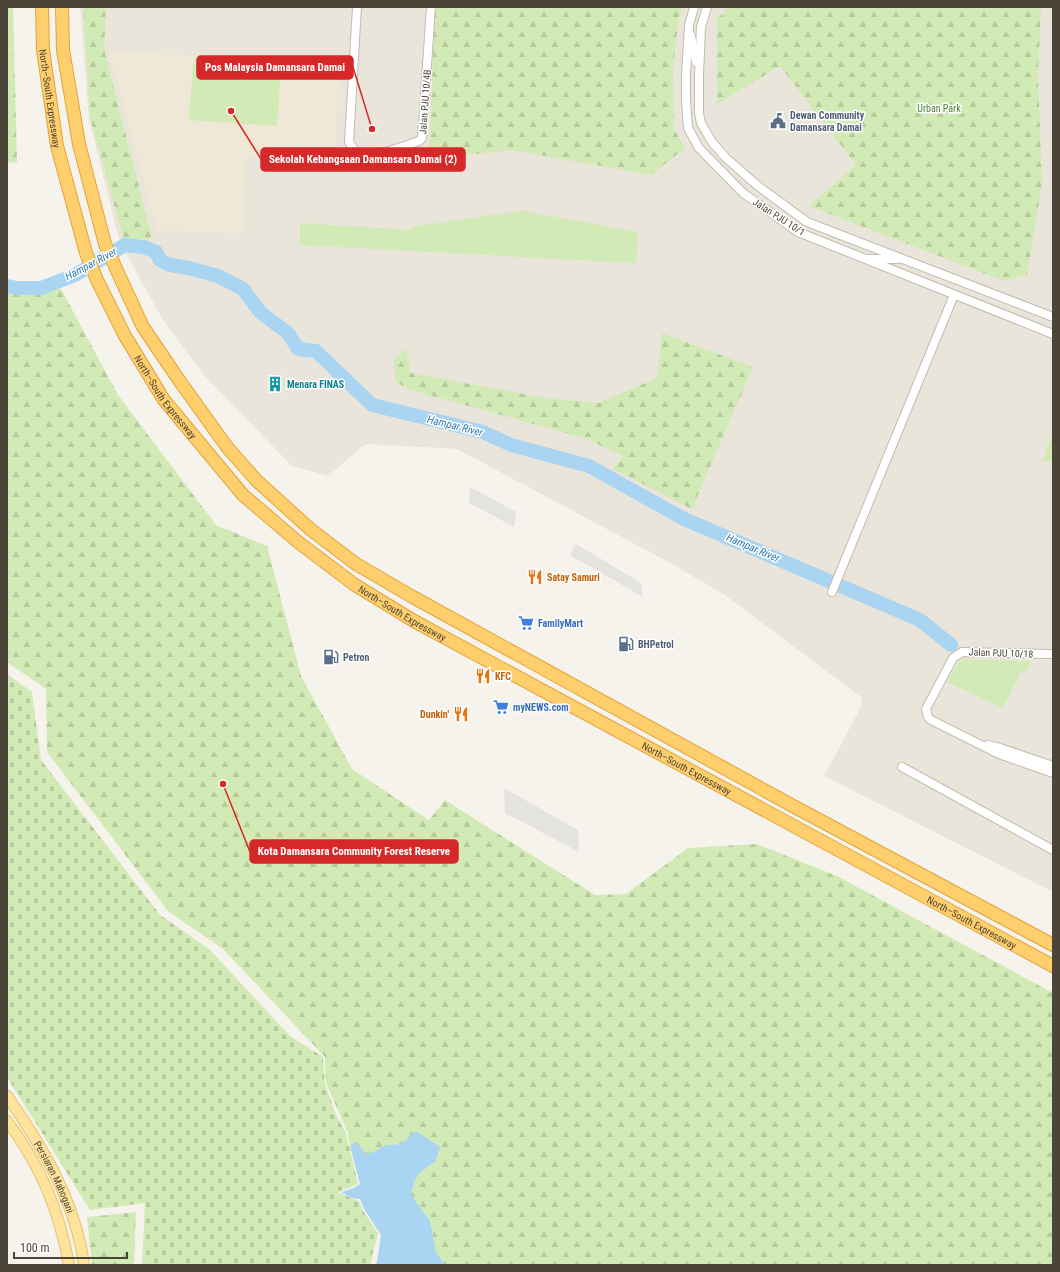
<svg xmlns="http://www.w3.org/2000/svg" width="1060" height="1272" viewBox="0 0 1060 1272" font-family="'Roboto Condensed',sans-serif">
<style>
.residential{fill:#eae5da}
.education{fill:#efe8d6}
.green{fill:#d2eab5}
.forest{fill:url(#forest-firs)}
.cemetery{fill:url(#cemetery-stones)}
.parking{fill:#e5e3e0}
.water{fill:#a9d4f2}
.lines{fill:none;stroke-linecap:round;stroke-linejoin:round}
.river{stroke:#a9d4f2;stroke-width:14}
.minor-casing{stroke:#c2bbae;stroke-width:10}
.major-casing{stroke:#e6c16a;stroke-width:12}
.highway-casing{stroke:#e0a43c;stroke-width:14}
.minor{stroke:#fff;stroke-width:8}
.major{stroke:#ffe39c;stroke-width:10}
.highway{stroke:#ffcf6e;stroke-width:12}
.labels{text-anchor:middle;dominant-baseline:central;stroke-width:3;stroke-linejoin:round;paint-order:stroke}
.street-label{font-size:10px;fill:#4b4439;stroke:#fff}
.park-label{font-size:10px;fill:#4a7f2a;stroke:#fff}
.service-label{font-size:10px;font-weight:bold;fill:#4e5e75;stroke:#fff;text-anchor:start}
.culture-label{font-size:10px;font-weight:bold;fill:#0d838f;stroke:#fff;text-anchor:start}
.food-label{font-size:10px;font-weight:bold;fill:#c56008;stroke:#fff;text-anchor:start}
.shop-label{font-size:10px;font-weight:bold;fill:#366cbe;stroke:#fff;text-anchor:start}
.water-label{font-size:11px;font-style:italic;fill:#2e7ab2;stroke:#fff}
.leader{fill:none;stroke:#d62828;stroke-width:1.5}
.callout-dot{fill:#d62828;stroke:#fff;stroke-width:1.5}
.callout{fill:#d62828;stroke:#d62828;stroke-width:1.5}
.callout-label{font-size:11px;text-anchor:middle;font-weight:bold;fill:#fff}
</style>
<defs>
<pattern id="forest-firs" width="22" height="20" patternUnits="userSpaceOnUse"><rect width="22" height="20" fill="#d2eab5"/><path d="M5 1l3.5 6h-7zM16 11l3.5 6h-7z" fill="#b6ca9c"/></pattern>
<pattern id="cemetery-stones" width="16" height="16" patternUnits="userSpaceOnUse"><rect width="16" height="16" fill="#d2eab5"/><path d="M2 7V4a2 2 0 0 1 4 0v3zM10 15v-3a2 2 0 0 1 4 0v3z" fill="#b6ca9c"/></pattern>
</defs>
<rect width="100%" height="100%" fill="#f6f3ec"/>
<polygon class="residential" points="80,7 1053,7 1053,892 824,776 862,705 861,697 725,595 663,559 457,449 365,444 328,476 292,466 202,373 163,320 120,243 89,119"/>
<polygon class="education" points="109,51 339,65 334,161 246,157 242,233 157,230"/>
<g class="green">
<polygon points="193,64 281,69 277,126 189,120"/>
<polygon points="526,210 529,212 638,232 636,263 300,245 300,223 408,230 417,226"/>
<polygon points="1053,434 1053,462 1042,461"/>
<polygon points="965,659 1030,661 1029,669 1020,673 1003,708 947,682 959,662"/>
</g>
<g class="forest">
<polygon points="7,7 13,7 17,163 7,162"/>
<polygon points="83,7 106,7 104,49 152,239 124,239 90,118"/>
<polygon points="435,7 682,7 678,22 673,71 674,129 685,148 651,175 512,150 429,159"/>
<polygon points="729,7 1041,7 1038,77 1042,183 1027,275 1004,281 809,206 856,165 780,66 717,104 717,19"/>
<path d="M60,287L118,395L216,525L267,546L301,676L352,769L429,820L445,800L595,895L626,894L688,848L757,844L837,876L1053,993V1265H445L436,1252L430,1221L411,1195C415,1174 417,1173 435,1162L427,1139L416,1131L401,1144L386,1145L367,1155L356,1143L350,1146L348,1133L326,1083L325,1057L223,949L168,911L47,752L46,689L7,662V290L18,292L42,293Z"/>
<polygon points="662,333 753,367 692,509 613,469 623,456 584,438 411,390 395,382 394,359 406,349 411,373 546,398 598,403 657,378"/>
<polygon points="136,1212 134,1265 92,1265 87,1217"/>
</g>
<polygon class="cemetery" points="7,674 32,692 41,760 160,915 209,949 290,1036 323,1057 325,1084 336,1115 346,1133 358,1184 338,1192 359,1201 363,1211 378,1233 370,1265 142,1265 145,1203 90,1210 7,1077"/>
<g class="parking">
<polygon points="470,487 516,512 514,527 469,503"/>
<polygon points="576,544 641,583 643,597 570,555"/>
<polygon points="504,788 578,830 579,852 505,813"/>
</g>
<path class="water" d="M416,1131L440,1147L435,1162C418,1173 415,1174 411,1195L430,1221L436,1252L445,1265H375L377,1262L381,1235L364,1209L360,1199L352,1198L341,1192L354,1188L360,1184L350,1146L356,1142L367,1155L386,1145L401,1144Z"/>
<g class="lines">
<polyline class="river" points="7,286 17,288 41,288 75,275 125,245 144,247 156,252 160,260 170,265 189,268 218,276 243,289 261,313 288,333 298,349 316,351 372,405 483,432 511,445 589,466 684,519 920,620 951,645"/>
<defs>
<g id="minor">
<path d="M357,7L349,142C352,146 354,151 359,154C369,160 407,145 419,141L422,138L431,7"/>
<polyline points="694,7 689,25 686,74 686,101 688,128 699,148 743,193 798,232 1053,334"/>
<polyline points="707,7 701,27 699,75 699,113 701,123 712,142 726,158 758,186 807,222 1053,317"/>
<polyline points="691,36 696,62"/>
<polyline points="869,259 898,259"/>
<polyline points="832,592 954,295"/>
<polyline points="1053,654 962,652 953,658 926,709 928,717 931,720 999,754 1053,773"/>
<polyline points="988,745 1000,748 1053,766"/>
<polyline points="902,767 1053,850"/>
</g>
<g id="major">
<path id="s1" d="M7,1096C43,1147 76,1203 84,1265"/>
<path d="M7,1121C41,1166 59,1210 69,1265"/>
</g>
<g id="highway">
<path id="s2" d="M42,7L43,50L57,146L86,253L97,280L125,336L164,400L243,495L298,542L355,585L414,621L1053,966"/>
<polyline points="62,7 63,50 79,144 105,244 118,273 143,327 181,383 227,447 256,480 310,529 356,564 411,596 793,806 1053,945"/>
</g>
</defs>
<use href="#minor" class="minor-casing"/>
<use href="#major" class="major-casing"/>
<use href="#highway" class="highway-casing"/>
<use href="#minor" class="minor"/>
<use href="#major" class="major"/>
<use href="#highway" class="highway"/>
</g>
<defs>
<symbol id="civic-bare" viewBox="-9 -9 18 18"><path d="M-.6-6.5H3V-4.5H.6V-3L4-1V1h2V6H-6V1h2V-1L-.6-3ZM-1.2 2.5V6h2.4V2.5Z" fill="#5c6f8a" stroke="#fff" stroke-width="2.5" paint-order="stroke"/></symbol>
<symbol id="building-bare" viewBox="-9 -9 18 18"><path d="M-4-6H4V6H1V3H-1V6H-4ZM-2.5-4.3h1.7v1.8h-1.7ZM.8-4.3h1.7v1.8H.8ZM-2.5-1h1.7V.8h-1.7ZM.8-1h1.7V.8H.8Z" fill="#0f9aa8" stroke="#fff" stroke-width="2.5" paint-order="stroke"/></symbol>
<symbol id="restaurant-bare" viewBox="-9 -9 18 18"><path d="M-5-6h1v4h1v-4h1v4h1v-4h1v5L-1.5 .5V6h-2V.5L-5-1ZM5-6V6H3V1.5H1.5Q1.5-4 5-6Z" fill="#e8710a" stroke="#fff" stroke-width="2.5" paint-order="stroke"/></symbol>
<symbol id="supermarket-bare" viewBox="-9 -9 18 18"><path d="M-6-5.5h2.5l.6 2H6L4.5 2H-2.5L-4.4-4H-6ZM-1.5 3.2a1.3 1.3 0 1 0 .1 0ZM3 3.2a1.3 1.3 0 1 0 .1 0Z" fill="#3f7fe0" stroke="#fff" stroke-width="2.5" paint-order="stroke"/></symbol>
<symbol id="fuel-bare" viewBox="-9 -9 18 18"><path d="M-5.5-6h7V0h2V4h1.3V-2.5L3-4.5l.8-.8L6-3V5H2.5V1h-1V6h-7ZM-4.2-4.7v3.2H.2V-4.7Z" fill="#5c6f8a" stroke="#fff" stroke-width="2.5" paint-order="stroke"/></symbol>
</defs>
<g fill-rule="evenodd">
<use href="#civic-bare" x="767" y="110" width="22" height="22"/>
<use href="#building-bare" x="264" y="373" width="22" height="22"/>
<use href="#restaurant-bare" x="524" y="566" width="22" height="22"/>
<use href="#supermarket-bare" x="515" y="612" width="22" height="22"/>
<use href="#fuel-bare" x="615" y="633" width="22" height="22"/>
<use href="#fuel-bare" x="320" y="646" width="22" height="22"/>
<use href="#restaurant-bare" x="472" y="665" width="22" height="22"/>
<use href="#supermarket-bare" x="490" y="696" width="22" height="22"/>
<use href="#restaurant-bare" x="450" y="703" width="22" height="22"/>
</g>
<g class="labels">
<g class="street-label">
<text stroke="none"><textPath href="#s2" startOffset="92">North–South Expressway</textPath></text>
<text transform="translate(425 102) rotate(-86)">Jalan PJU 10/4B</text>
<text transform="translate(779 217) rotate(33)">Jalan PJU 10/1</text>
<text stroke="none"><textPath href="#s2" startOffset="416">North–South Expressway</textPath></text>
<text stroke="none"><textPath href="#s2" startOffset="740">North–South Expressway</textPath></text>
<text transform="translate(1001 653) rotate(2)">Jalan PJU 10/18</text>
<text stroke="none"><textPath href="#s2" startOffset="1064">North–South Expressway</textPath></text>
<text stroke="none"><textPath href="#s2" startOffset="1388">North–South Expressway</textPath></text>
<text stroke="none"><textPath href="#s1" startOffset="94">Persiaran Mahogani</textPath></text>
</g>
<g class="park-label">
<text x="939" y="108">Urban Park</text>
</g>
<g class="service-label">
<text x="790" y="115">Dewan Community<tspan x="790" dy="12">Damansara Damai</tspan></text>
<text x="638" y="644">BHPetrol</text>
<text x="343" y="657">Petron</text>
</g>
<g class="culture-label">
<text x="287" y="384">Menara FINAS</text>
</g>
<g class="food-label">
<text x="547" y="577">Satay Samuri</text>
<text x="495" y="676">KFC</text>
<text x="449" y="714" text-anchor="end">Dunkin'</text>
</g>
<g class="shop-label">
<text x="538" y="623">FamilyMart</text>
<text x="513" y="707">myNEWS.com</text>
</g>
<g class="water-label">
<text transform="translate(91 264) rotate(-28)">Hampar River</text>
<text transform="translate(455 426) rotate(14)">Hampar River</text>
<text transform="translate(753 548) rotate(23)">Hampar River</text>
</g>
</g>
<path class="leader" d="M372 129L353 67M231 111L261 159M223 784L250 852"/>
<g class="callout-dot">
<circle cx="372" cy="129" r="4"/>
<circle cx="231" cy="111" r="4"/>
<circle cx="223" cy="784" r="4"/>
</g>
<g class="callout">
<rect x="197" y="56" width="156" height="23" rx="4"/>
<rect x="261" y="148" width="204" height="23" rx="4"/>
<rect x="250" y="840" width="208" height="23" rx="4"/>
</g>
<g class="callout-label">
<text x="275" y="71">Pos Malaysia Damansara Damai</text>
<text x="363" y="163">Sekolah Kebangsaan Damansara Damai (2)</text>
<text x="354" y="855">Kota Damansara Community Forest Reserve</text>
</g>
<rect width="1060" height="1272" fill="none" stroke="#4b4439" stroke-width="16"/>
<path d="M14 1252v6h113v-6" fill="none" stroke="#4b4439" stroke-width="2"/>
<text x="20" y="1252" font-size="12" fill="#4b4439" stroke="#ffffff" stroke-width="3" paint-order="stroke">100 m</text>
</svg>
